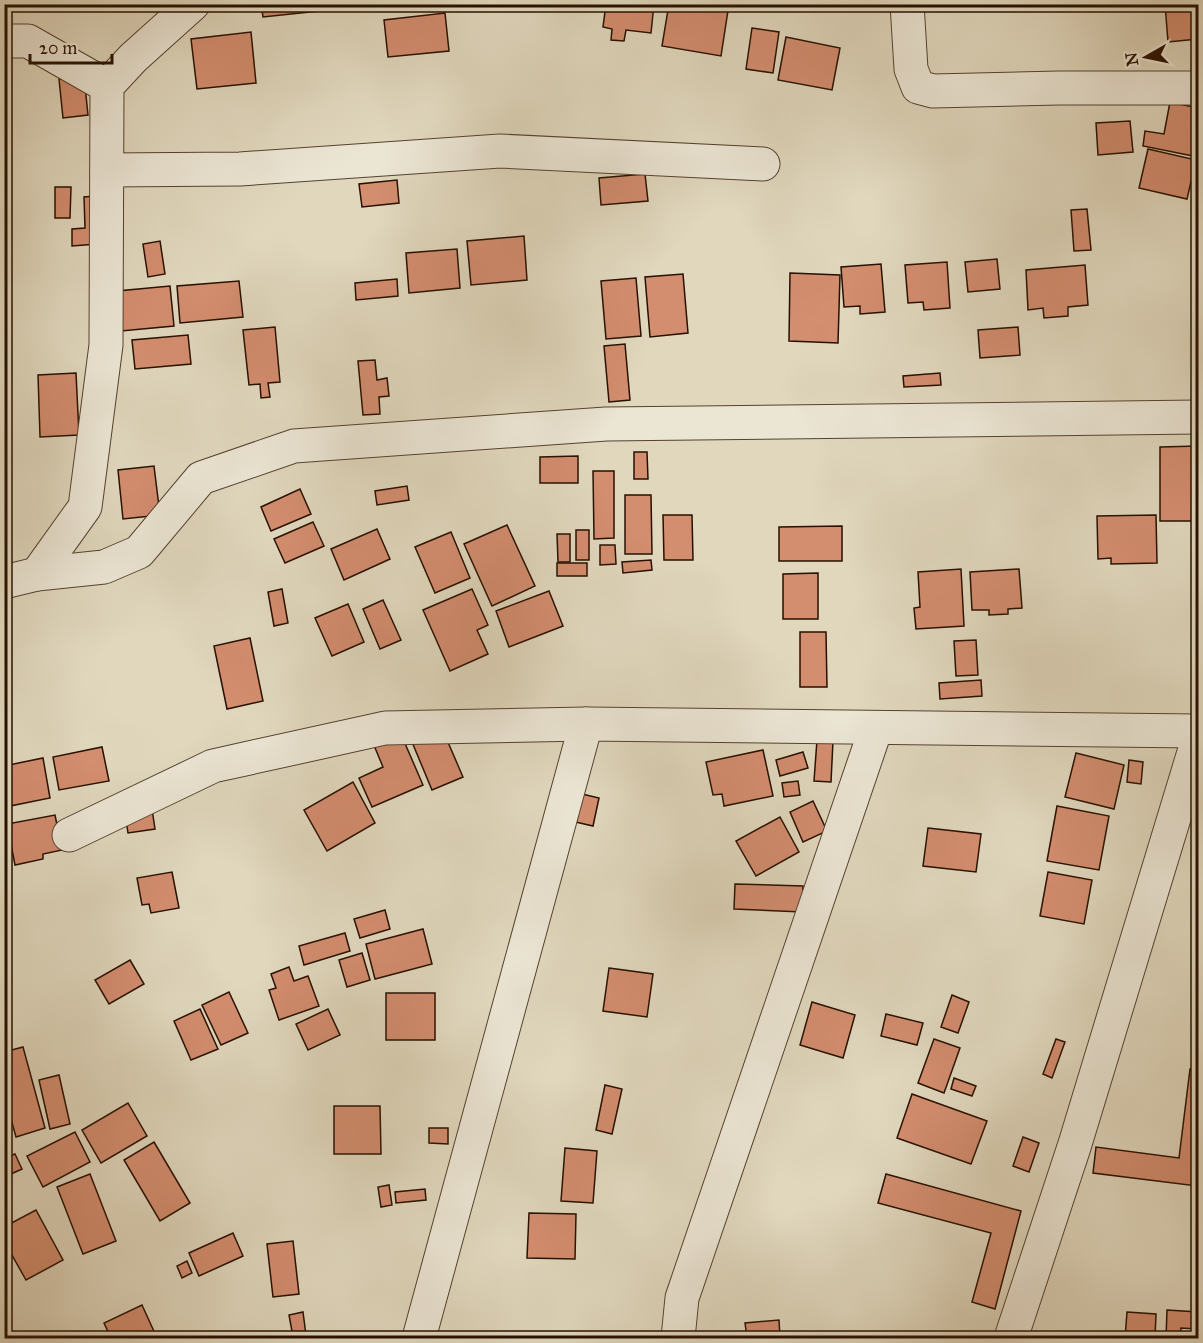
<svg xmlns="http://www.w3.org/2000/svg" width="1203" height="1343" viewBox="0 0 1203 1343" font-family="'IM FELL Great Primer',serif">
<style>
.building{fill:#d38d6f;stroke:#271000;stroke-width:1.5}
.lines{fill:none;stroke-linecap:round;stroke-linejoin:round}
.minor-casing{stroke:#55422f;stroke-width:35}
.minor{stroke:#ebe5d4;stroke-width:33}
</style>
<rect width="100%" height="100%" fill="#e0d7bd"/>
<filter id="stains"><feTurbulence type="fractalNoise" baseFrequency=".00333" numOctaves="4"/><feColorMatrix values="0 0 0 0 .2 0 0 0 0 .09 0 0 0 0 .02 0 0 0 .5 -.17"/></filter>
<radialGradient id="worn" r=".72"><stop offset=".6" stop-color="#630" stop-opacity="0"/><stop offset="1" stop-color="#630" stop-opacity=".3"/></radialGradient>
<g class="building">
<polygon points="261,4 318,4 319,11 263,17"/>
<polygon points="325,4 366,4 366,6 326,10"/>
<polygon points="606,4 654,4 651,33 626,30 624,41 611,40 612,29 603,27"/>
<polygon points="669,4 729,4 721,56 662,46"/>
<polygon points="1165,4 1198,4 1198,39 1168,42"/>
<polygon points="445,13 449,51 388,57 384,20"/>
<polygon points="752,28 779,32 773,73 746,69"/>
<polygon points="251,32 256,83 197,89 191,39"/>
<polygon points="786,37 840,48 832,90 778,80"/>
<polygon points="84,76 88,115 63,118 59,79"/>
<polygon points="1170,102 1198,108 1198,157 1143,146 1145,131 1164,134"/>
<polygon points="1130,121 1133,152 1098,155 1096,123"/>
<polygon points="1148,149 1196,160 1187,199 1139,188"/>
<polygon points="645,174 648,201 601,205 599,178"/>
<polygon points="397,180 399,203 362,207 359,184"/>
<polygon points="55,187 71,187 70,218 55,218"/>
<polygon points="95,196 97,244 72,246 72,229 85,228 84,197"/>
<polygon points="1087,209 1091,250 1074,251 1071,210"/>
<polygon points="524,236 527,280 471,285 467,241"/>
<polygon points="160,241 165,274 148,277 143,244"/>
<polygon points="457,249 460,288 409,293 406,253"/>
<polygon points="997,259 1000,289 968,292 965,262"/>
<polygon points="947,262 950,308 924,310 923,302 908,303 905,265"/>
<polygon points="881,264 885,312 860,314 860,306 844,307 841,267"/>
<polygon points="1085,265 1088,305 1068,307 1068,316 1044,318 1043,308 1028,310 1026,270"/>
<polygon points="790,273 840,275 838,343 789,341"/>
<polygon points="683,274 688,333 650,337 645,277"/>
<polygon points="636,278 641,336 606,339 601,281"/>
<polygon points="397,279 398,296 356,300 355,283"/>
<polygon points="239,281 243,317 180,323 177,286"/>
<polygon points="170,286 174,326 121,331 117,291"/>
<polygon points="275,327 280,382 268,383 270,397 261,398 260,384 249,385 243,330"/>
<polygon points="1018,327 1020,355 980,358 978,330"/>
<polygon points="188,335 191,364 135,369 132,340"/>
<polygon points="625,344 630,400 609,402 604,346"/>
<polygon points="375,360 377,380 387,378 389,396 379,397 380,414 363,415 358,361"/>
<polygon points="76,373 79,435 40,437 38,375"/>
<polygon points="940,373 941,385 904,387 903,376"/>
<polygon points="4,401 8,401 10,445 4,445"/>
<polygon points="1198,446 1198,521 1160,521 1160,447"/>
<polygon points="634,452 647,452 648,479 634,479"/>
<polygon points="578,456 578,483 540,483 540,457"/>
<polygon points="154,466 160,515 123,519 118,470"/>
<polygon points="593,471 614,471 614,538 594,539"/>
<polygon points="407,486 409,500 377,505 375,491"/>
<polygon points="300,489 311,514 271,531 261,507"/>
<polygon points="625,495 651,495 652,554 625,554"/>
<polygon points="663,515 692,515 693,560 664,560"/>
<polygon points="1156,515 1157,563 1111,564 1111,558 1098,559 1097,516"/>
<polygon points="313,522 324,546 285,563 274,539"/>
<polygon points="507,525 535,586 492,606 464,544"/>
<polygon points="842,526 842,561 779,561 779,527"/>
<polygon points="377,529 390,559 344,580 331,549"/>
<rect x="576" y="530" width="13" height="30"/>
<polygon points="451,532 470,578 435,593 415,547"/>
<polygon points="557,534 570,534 570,562 558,562"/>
<polygon points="600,545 615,545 616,564 600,565"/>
<polygon points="651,560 652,570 623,573 622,562"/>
<rect x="557" y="563" width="30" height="13"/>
<polygon points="961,569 964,626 916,629 914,608 920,607 918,572"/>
<polygon points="1019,569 1022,608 1008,609 1008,614 989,615 989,610 972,610 970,572"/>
<polygon points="818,573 818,619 783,619 783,574"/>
<polygon points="282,589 288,623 274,626 268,592"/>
<polygon points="472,589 488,625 477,630 488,654 450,671 423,610"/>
<polygon points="549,591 563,626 509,647 496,611"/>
<polygon points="383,600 401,640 380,649 363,609"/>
<polygon points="348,604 364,642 332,656 315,618"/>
<polygon points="800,632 826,632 827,687 800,687"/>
<polygon points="250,638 263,701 227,709 214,646"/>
<polygon points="976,640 978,675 956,676 954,641"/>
<polygon points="981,680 982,696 940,699 939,683"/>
<polygon points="400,732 423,785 372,807 359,778 383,767 373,743"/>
<polygon points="444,733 463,777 432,790 412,742"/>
<polygon points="817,740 833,741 831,782 814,781"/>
<polygon points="102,747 109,781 59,790 53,757"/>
<polygon points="763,750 773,796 724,806 722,794 713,795 706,762"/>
<polygon points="803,752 808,768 780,776 776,760"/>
<polygon points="1076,753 1124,765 1114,809 1065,797"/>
<polygon points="43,758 50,798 10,806 4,766"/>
<polygon points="1129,760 1143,762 1141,784 1127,782"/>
<polygon points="798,781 800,795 784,797 782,783"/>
<polygon points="353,782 375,823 327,851 304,810"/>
<polygon points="578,793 599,798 593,826 571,821"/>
<polygon points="813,801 827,831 803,842 790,812"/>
<polygon points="1057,806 1109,816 1099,870 1047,861"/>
<polygon points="152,809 155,829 128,833 125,813"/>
<polygon points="55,815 62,850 43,854 43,859 15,865 7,824"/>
<polygon points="780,817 799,852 756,876 736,841"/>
<polygon points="928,828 981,834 976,872 923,866"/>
<polygon points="172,872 179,908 151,913 149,904 142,905 137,878"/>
<polygon points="1048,872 1092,880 1084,924 1040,916"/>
<polygon points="735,884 803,886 802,912 734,909"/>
<polygon points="385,910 390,929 360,938 354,919"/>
<polygon points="423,929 432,964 375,979 366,944"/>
<polygon points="345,933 350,951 304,965 299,946"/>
<polygon points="362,953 370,980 347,987 339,960"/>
<polygon points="130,960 144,984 109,1004 95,980"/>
<polygon points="289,967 294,981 308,976 319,1006 279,1020 269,990 276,988 271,974"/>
<polygon points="609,968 653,974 647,1017 603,1011"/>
<polygon points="229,992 248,1033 221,1045 202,1005"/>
<rect x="386" y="993" width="49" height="47"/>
<polygon points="952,995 969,1002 958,1033 941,1027"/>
<polygon points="812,1002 855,1015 843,1058 800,1045"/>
<polygon points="200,1009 218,1049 191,1060 174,1021"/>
<polygon points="328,1009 340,1035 308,1050 296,1024"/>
<polygon points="886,1014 923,1023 917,1045 881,1036"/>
<polygon points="934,1039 960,1048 944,1093 918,1083"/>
<polygon points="1056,1039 1065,1042 1052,1078 1043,1074"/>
<polygon points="23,1047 45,1128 16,1137 4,1094 4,1052"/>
<polygon points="1190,1069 1198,1070 1197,1186 1093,1173 1096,1147 1179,1158"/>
<polygon points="59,1075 70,1124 50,1129 39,1080"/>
<polygon points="954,1078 976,1086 972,1096 951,1089"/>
<polygon points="605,1085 622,1089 612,1134 596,1130"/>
<polygon points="912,1094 987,1121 971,1164 897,1138"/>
<polygon points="128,1103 147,1136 101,1163 82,1130"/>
<polygon points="334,1106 380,1106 381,1154 334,1154"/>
<polygon points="429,1128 448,1128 448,1144 429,1143"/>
<polygon points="75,1132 90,1162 43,1187 27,1156"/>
<polygon points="1023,1137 1039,1143 1029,1172 1013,1166"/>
<polygon points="154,1142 190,1203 160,1221 124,1160"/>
<polygon points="565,1148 597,1151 593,1203 561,1201"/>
<polygon points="15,1154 22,1169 4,1177 4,1158"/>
<polygon points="90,1174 116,1241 83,1254 57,1187"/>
<polygon points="886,1174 1021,1211 995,1309 972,1302 991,1233 878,1203"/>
<polygon points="389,1185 392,1205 381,1207 378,1187"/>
<polygon points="425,1189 426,1200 396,1203 395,1192"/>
<polygon points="36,1210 63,1260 26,1280 4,1241 4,1227"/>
<polygon points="529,1213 576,1214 575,1259 527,1258"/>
<polygon points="233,1233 243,1256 199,1276 189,1253"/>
<polygon points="293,1241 299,1294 273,1297 267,1244"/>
<polygon points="187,1261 192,1273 182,1278 177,1266"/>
<polygon points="142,1305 157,1338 111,1338 104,1323"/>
<polygon points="1167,1310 1198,1312 1198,1329 1181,1328 1180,1338 1166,1338"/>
<polygon points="303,1312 306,1335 293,1337 289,1315"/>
<polygon points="1127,1312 1156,1314 1155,1338 1125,1338"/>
<polygon points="779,1320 780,1337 747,1338 745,1323"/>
<polygon points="621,1334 652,1335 652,1338 621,1338"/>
</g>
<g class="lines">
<defs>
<g id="minor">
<polyline points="907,4 911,69 918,87 933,91 1059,88 1198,88"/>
<polyline points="4,41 28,41 107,86"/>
<polyline points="107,170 240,169 500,151 763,164"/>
<polyline points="37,574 85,507 106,345 107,86 133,58 193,4"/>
<polyline points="4,582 37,574 104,567 139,552 201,478 294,446 606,424 1198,417"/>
<polyline points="69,835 213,766 385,728 586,724 1198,731"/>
<polyline points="419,1338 586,724"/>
<polyline points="678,1338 682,1298 876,728"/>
<polyline points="1011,1338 1075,1144 1198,739"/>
</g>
</defs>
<use href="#minor" class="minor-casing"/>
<use href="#minor" class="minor"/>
</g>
<rect width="1203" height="1343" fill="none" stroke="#e0d7bd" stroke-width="24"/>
<rect x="6" y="6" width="1191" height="1331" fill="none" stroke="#271000" stroke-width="3"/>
<rect x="12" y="12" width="1179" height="1319" fill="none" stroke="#271000" stroke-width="1.5"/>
<g transform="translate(1146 57) rotate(261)" stroke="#ebe5d4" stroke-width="4.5" paint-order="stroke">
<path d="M0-4.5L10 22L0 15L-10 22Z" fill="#271000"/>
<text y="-9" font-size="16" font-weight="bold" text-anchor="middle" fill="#271000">N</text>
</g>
<path d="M30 54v9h82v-9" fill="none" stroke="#271000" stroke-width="3"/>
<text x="39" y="54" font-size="18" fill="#271000" stroke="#ebe5d4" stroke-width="4.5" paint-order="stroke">20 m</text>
<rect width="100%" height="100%" filter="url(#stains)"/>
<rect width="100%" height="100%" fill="url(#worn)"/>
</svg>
